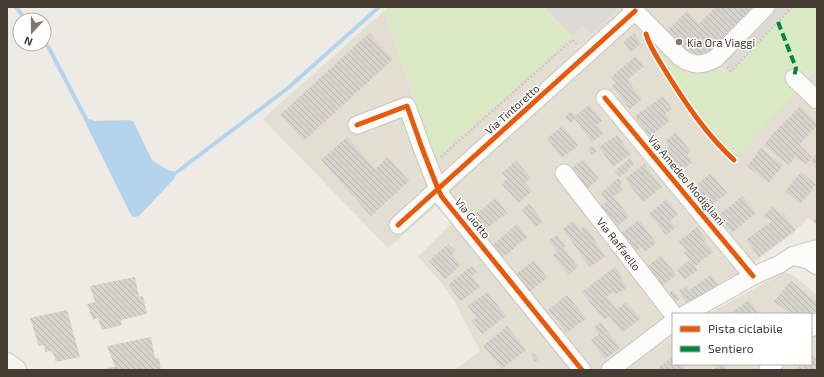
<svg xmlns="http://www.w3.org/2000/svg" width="824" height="377" viewBox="0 0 824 377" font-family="'Exo 2',sans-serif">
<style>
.residential{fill:#e2ded1}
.grass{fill:#d9e9c3}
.parking{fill:#dddad5}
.water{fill:#b4d4ed}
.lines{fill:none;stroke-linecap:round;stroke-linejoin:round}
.stream{stroke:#b4d4ed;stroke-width:4}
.building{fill:url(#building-back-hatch)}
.street-casing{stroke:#cac7c1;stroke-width:19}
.secondary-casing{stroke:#cdc9bb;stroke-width:24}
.path{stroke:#cccac5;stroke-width:2.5;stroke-dasharray:2 2;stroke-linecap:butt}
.street{stroke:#fcfcfb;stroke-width:17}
.secondary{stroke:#f6f4ec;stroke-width:22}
.quiet{stroke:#00873e;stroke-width:4;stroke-dasharray:8 4;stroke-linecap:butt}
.cycleway-casing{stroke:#fff;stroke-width:8}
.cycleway{stroke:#e8590c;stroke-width:5}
.poi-dot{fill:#7f7a70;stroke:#fff;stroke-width:1.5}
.labels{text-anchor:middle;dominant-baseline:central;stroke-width:3;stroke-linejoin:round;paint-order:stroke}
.poi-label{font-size:11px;fill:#433d32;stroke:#fff;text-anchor:start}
.street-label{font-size:11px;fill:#433d32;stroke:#fff}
</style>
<defs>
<pattern id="building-back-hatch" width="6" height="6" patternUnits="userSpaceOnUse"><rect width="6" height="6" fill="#d6d2cc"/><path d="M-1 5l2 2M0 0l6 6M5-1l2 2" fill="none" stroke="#b9b5b0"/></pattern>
</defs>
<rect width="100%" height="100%" fill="#eeebe4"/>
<g class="residential">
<polygon points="543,7 817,7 817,225 808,218 793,233 756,261 738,278 664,320 598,370 455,370 480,351 456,304 441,282 418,257 453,222 438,204 388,248 263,119 384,11 435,158 571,37"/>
<polygon points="785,272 794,276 817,295 817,370 623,370 673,335 673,364 811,364 811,314 707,314"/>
</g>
<g class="grass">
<polygon points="388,7 543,7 571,37 436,159 384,11"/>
<path d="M794,7H817V70L805,81L793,70L783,81L795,93L767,123L736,158L694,113L655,48C662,55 668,63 676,68C690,78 707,76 722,68L729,74Z"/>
</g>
<g class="parking">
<polygon points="545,7 618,7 619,8 591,34 582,25 572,35"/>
<polygon points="776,7 790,7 731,68 724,61"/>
</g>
<polygon class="water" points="90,119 95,121 129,120 133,121 152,160 168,170 177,172 174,179 139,216 134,217 132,216 130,213 86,124 87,121"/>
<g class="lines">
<g class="stream">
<polyline points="16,7 26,20"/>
<polyline points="44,42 50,50 87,121"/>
<polyline points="177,172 288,88 379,7"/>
</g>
</g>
<g class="building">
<polygon points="715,7 753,7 713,49 707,53 697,55 687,51 667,30 687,11 699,24"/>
<polygon points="369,33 393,59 304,141 280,115"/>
<polygon points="634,33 641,44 631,52 624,42"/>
<polygon points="636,56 644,66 627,80 642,99 630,109 612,86 616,83 611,77"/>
<polygon points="663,96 672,109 665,114 670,121 650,136 635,116"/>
<polygon points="589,105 602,121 597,125 604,133 592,142 575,119 570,123 565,116 571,111 575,116"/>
<polygon points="800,106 817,123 817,126 803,140 800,146 807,152 807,153 812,157 806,164 801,160 801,161 795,157 789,165 764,145 771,136"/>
<polygon points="563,126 578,146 562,158 547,138"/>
<polygon points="676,132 691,152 687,155 693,162 684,168 683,166 676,171 662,152 669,146 665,141"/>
<polygon points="617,135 631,154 613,167 599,147"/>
<polygon points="347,137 375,169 388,157 409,181 371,216 321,160"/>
<polygon points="593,146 597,151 592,155 588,149"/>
<polygon points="761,148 783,165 769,183 747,166"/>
<polygon points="817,153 817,169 814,166 815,165 811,161"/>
<polygon points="630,158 634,164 620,177 615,171"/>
<polygon points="583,159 599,179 587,189 571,169"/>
<polygon points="516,161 531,178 525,183 532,191 519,203 502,184 507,179 502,173"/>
<polygon points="644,164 662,187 643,202 625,179"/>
<polygon points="801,172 816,185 800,204 785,191"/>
<polygon points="711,173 727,193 708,208 693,188"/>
<polygon points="618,178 622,183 619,186 622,190 614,196 629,217 615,228 599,207 607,201 601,193"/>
<polygon points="742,196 756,213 732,233 718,216"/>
<polygon points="496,198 507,213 479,234 468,220"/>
<polygon points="666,199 678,214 670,221 676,227 666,235 649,214"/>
<polygon points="529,204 543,221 536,227 522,210"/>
<polygon points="773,206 781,214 783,213 796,230 759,257 746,240 772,221 763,216"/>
<polygon points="817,216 817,225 813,221"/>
<polygon points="639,220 656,243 645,252 642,247 635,253 621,233"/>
<polygon points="573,221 580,230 585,226 595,239 594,240 605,256 590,267 563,229"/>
<polygon points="517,224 527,237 501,259 491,246"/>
<polygon points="697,227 706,240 704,242 713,252 695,266 698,270 684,280 677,270 690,260 684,252 687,250 679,241"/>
<polygon points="557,235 566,246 563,248 578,267 569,275 553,255 558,252 549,241"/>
<polygon points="448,244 455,251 452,255 461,265 445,279 429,261"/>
<polygon points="661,256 676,275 661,287 646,267"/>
<polygon points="534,260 547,278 528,293 515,275"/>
<polygon points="472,266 477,272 471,276 480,287 461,301 448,285"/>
<polygon points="615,267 623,277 620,278 627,287 615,295 612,292 607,296 617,309 626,302 640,319 622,333 609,316 604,320 582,292"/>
<polygon points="711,275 718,285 688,305 679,291 687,286 689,290"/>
<polygon points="135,277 139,297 143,296 147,314 121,320 122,325 102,330 98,318 93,320 87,304 95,302 90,286"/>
<polygon points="791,281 817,303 817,310 811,317 811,314 790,314 774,301"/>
<polygon points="673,290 680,299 672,305 666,296"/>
<polygon points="487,292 506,316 482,334 472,321 477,318 468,306"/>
<polygon points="567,295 586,318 567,333 548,310"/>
<polygon points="749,300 759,314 729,314"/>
<polygon points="67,310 80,357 56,362 52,351 45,352 44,345 39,346 30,318"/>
<polygon points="601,322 620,348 605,359 591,340 599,334 594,327"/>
<polygon points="507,326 526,350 502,369 483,346"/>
<polygon points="151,337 155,358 159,358 161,370 107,370 107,368 115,367 107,346"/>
<polygon points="534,353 539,360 535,362 531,355"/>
<polygon points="812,355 817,361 817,370 795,370 802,364 811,364 811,356"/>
<polygon points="673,356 673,364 681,364 686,370 656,370"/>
<polygon points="720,364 723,364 728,370 713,370"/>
</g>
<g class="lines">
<defs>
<g id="street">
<path d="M631,7L680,57C693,66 701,66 715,59L766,7"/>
<polyline points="794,78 817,100"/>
<polyline points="605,98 753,276"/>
<polyline points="357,125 407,106 422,148 438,189 442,197 582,370"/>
<polyline points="564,173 673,314"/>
<polyline points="398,225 635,11"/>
<polyline points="792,256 808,260 817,266"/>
<polyline points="686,314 753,276 780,264 792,256 815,249 817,250"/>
<polyline points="811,328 817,322"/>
<polyline points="610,370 673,322"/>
<polyline points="768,370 774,364"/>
</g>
<polyline id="secondary" points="7,364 15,370"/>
</defs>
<use href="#street" class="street-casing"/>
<use href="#secondary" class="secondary-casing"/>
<g class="path">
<polyline points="727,67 731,71 792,7"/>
<polyline points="441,157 572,40 577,44"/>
</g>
<use href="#street" class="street"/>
<use href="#secondary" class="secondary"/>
<polyline class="quiet" points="778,22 796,68 794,78"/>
<defs>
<g id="cycleway">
<path d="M646,34C650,48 659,60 666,72C686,104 706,134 734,160"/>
<polyline points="605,98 753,276"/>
<polyline points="357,125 407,106 422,148 438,189 442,197 582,370"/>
<polyline points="398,225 635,11"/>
</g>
</defs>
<use href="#cycleway" class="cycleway-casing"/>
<use href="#cycleway" class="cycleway"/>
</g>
<circle class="poi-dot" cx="679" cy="42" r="4"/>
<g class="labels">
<g class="poi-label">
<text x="687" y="42">Kia Ora Viaggi</text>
</g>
<g class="street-label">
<text transform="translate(512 109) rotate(-42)">Via Tintoretto</text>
<text transform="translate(687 180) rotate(50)">Via Amedeo Modigliani</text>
<text transform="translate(473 218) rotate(51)">Via Giotto</text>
<text transform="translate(619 244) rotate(52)">Via Raffaello</text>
</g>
</g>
<rect width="824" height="377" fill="none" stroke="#433d32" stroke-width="16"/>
<rect x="672" y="313" width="140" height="52" fill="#ffffff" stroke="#b4b1ad"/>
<rect x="680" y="326" width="20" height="6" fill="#e8590c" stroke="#b4b1ad"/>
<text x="708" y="333" font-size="12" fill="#433d32">Pista ciclabile</text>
<rect x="680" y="346" width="20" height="6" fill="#00873e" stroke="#b4b1ad"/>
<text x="708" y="353" font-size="12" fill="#433d32">Sentiero</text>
<g transform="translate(32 32) rotate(201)"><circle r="19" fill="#ffffff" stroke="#b4b1ad"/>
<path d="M0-3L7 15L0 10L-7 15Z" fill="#7f7a70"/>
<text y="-6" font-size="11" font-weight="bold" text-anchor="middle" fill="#433d32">N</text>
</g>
</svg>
